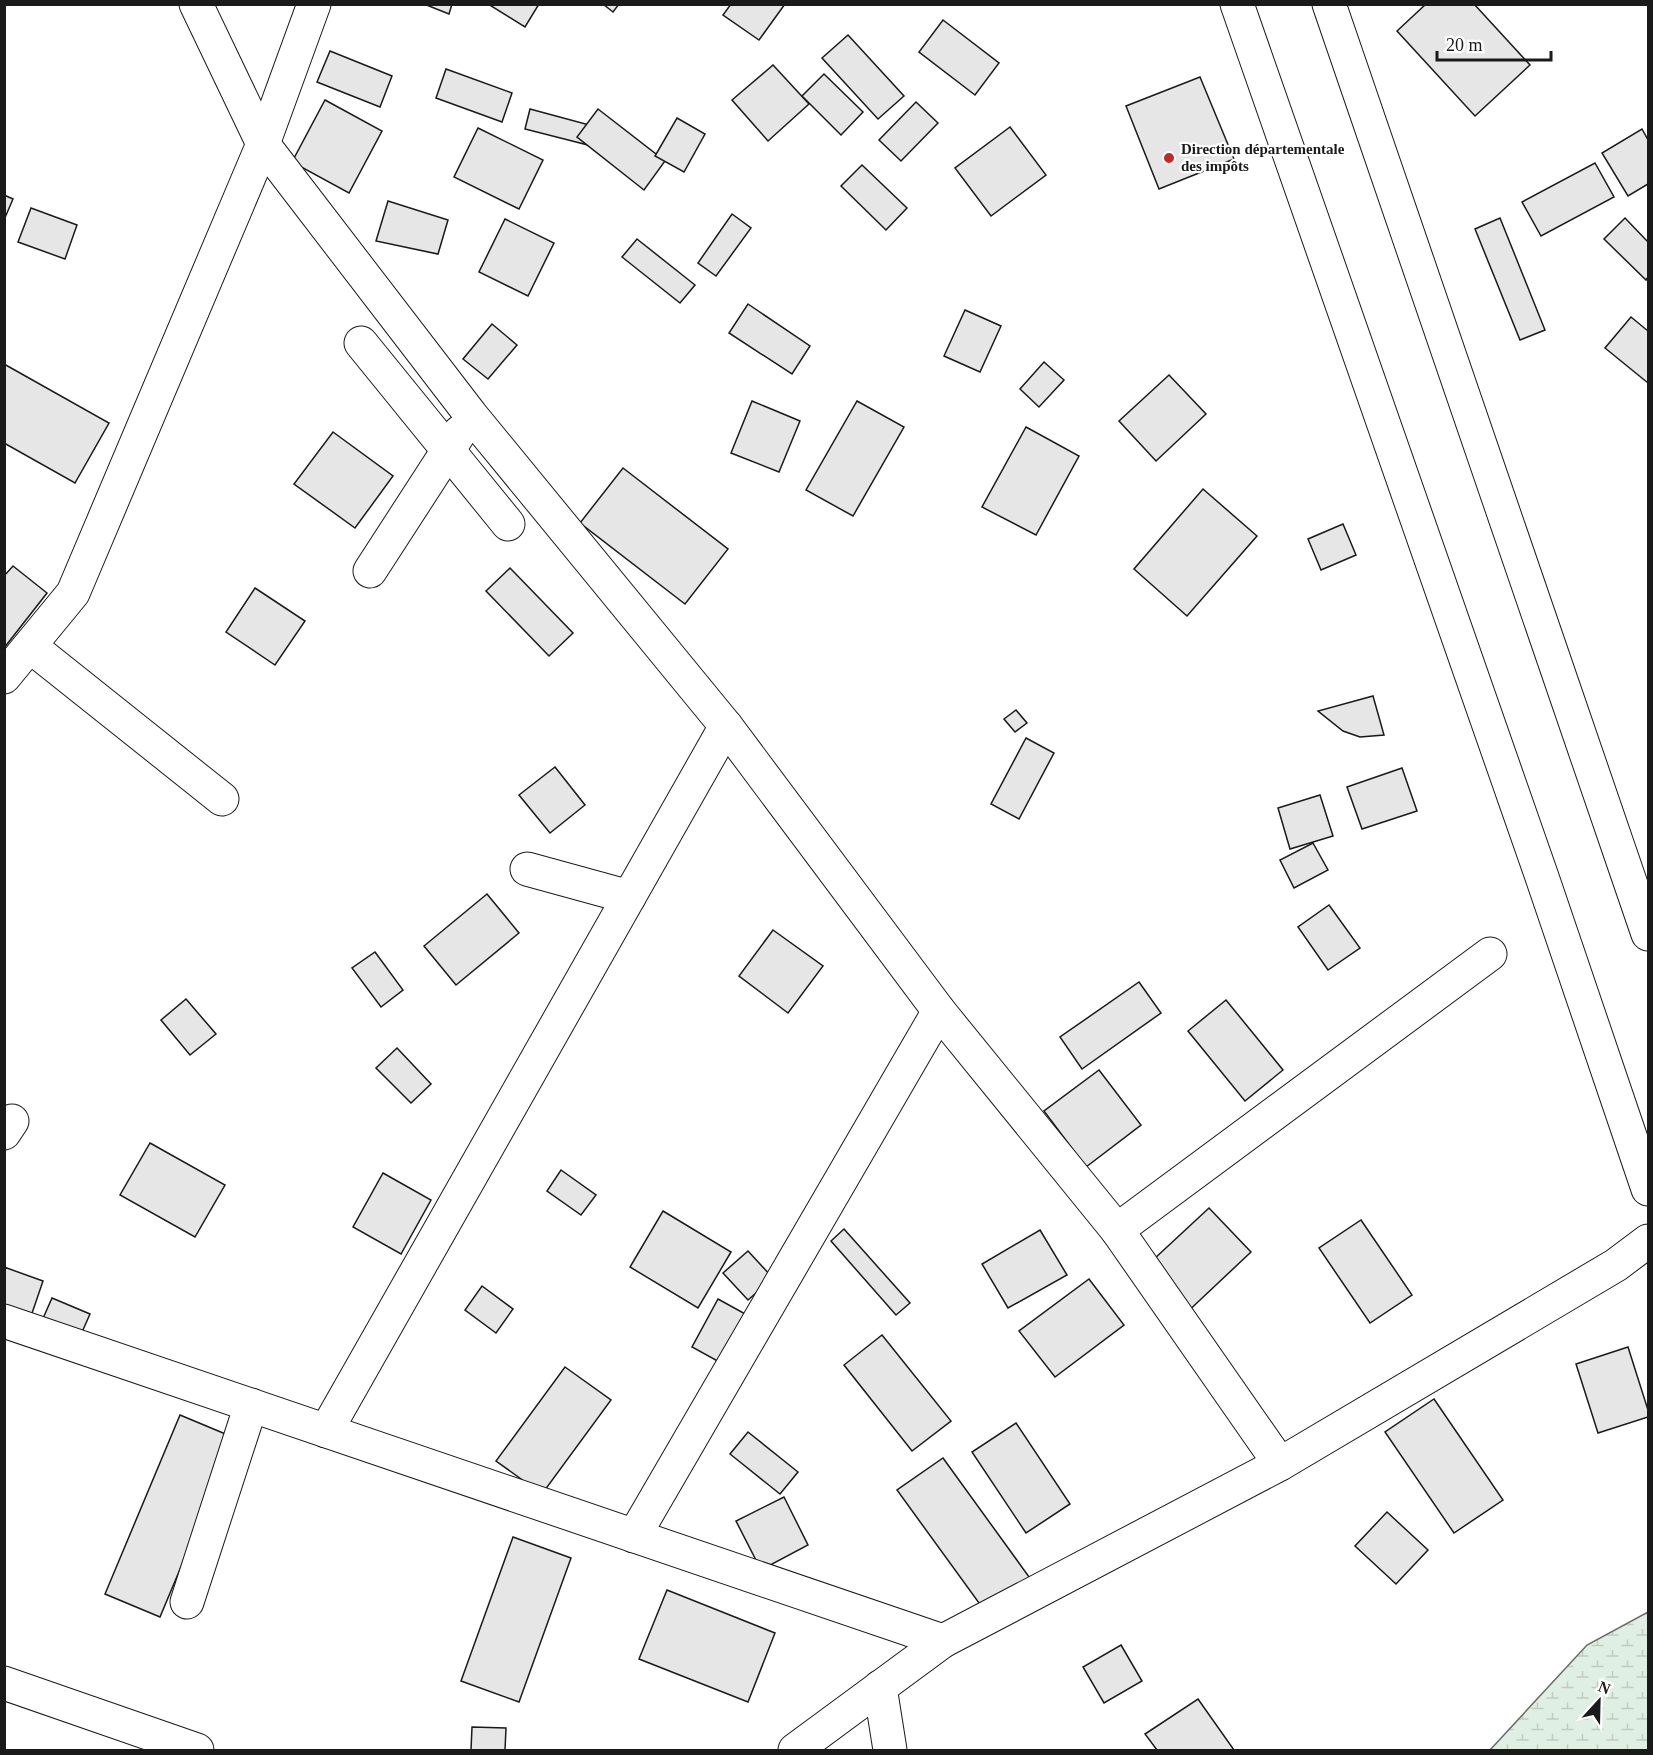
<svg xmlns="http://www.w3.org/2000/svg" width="1653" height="1755" viewBox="0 0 1653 1755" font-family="'Times New Roman',serif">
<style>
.wetland{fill:url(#wetland-marsh);stroke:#6a6a6a;stroke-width:1.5}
.building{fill:#e6e6e6;stroke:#1a1a1a;stroke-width:1.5}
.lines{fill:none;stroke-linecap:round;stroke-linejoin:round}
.minor-casing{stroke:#1a1a1a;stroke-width:35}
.trunk-casing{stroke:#1a1a1a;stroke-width:35}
.minor{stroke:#fff;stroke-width:33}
.trunk{stroke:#fff;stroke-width:33}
.poi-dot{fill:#c62828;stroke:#fff;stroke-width:2}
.labels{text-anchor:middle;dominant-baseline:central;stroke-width:4.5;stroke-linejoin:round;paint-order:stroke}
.poi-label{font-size:15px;font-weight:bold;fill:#1a1a1a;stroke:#fff;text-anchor:start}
</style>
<defs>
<pattern id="wetland-marsh" width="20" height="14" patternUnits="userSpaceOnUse" patternTransform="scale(1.5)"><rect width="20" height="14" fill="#e0efe3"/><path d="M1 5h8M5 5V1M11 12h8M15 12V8" fill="none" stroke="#c0ccc2"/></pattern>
</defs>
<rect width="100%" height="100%" fill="#fff"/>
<polygon class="wetland" points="1648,1612 1648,1750 1490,1750 1587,1645"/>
<g class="building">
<polygon points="424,4 452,4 449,14"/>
<polygon points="488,4 539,4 525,27"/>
<polygon points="603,4 619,4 613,12"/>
<polygon points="731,4 785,4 759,40 723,15"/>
<polygon points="1426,4 1474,4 1530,65 1475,116 1397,31"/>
<polygon points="943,20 999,63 975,95 919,52"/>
<polygon points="848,35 904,96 878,119 822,58"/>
<polygon points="330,51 392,76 380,107 317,82"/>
<polygon points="773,65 809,104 768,141 732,100"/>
<polygon points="446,69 512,93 502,122 436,98"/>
<polygon points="824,74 863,112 841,135 802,96"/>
<polygon points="1200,77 1234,159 1159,189 1126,106"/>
<polygon points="325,100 382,131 349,193 292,162"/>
<polygon points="916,102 938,123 901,161 879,140"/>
<polygon points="530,109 593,126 588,145 525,129"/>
<polygon points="598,109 665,161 644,190 577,137"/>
<polygon points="677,118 705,134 684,172 655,156"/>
<polygon points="1010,127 1046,175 991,216 955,168"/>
<polygon points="478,128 543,160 519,209 454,177"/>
<polygon points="1642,129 1648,140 1648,184 1628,196 1602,153"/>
<polygon points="1595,163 1614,197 1541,236 1522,202"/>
<polygon points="862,165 907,208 886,230 841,186"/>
<polygon points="4,195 13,199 4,220"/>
<polygon points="388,201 448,220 438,254 376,241"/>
<polygon points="31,208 77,225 65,259 18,242"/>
<polygon points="732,214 751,228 716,276 698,263"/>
<polygon points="1500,218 1545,330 1520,340 1475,229"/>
<polygon points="1625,218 1648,242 1648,277 1646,280 1604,239"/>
<polygon points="505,219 554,243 528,296 479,272"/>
<polygon points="637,239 695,285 680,303 622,257"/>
<polygon points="748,304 810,346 792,374 729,333"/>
<polygon points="965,310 1001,326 980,372 944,356"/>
<polygon points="1631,317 1648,331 1648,383 1605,348"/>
<polygon points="492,324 517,345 488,379 463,359"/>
<polygon points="1044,362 1064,380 1039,407 1020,389"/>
<polygon points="4,364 109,423 75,483 4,443"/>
<polygon points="1169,375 1206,414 1156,461 1119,421"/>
<polygon points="752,401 800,421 779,472 731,453"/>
<polygon points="857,401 904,427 853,516 806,490"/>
<polygon points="1026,427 1079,456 1036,535 982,507"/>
<polygon points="333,432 393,476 355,528 294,484"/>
<polygon points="623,468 728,549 685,604 580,523"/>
<polygon points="1203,489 1257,536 1187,616 1134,569"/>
<polygon points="1343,524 1356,555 1321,570 1308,539"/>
<polygon points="13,566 47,593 4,648 4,576"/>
<polygon points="510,568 573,633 549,656 486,591"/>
<polygon points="255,588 305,621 275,665 226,632"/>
<polygon points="1373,696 1384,735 1360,737 1343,731 1318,711"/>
<polygon points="1016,710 1027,723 1015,732 1004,719"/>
<polygon points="1026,738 1054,753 1019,819 991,804"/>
<polygon points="555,767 585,805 550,833 519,795"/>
<polygon points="1402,768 1417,811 1362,829 1347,787"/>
<polygon points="1320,795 1333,836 1290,849 1278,808"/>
<polygon points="1313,843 1328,870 1294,888 1280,860"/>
<polygon points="487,894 519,933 456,985 424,946"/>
<polygon points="1329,905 1360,948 1328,970 1298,927"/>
<polygon points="773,930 823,966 788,1013 739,976"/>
<polygon points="375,952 403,990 381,1007 352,968"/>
<polygon points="1139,982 1161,1013 1082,1069 1060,1037"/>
<polygon points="186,999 216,1034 190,1055 161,1020"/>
<polygon points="1226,1000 1283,1070 1245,1101 1188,1031"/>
<polygon points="397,1048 431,1084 411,1103 376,1068"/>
<polygon points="1099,1070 1141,1125 1086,1167 1044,1111"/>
<polygon points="150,1143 225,1185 195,1237 120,1195"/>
<polygon points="561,1170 596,1195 581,1215 547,1191"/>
<polygon points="383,1173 431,1200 401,1254 353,1227"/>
<polygon points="1209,1208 1251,1252 1182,1317 1140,1272"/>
<polygon points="663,1211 731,1252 698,1308 630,1267"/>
<polygon points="1361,1220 1412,1295 1370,1323 1319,1248"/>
<polygon points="844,1229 910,1303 896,1315 831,1241"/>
<polygon points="1040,1230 1067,1275 1008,1308 982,1264"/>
<polygon points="748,1251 773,1278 748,1300 723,1273"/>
<polygon points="4,1267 43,1281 28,1325 4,1316"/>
<polygon points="1089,1279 1124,1325 1055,1377 1019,1331"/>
<polygon points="482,1286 513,1309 496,1333 465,1310"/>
<polygon points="52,1298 90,1314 75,1348 37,1332"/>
<polygon points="718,1299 758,1321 732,1369 692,1347"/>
<polygon points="882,1335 951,1421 912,1451 844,1365"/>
<polygon points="1628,1347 1648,1410 1648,1417 1598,1433 1576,1364"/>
<polygon points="565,1367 611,1400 542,1494 496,1461"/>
<polygon points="1434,1399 1503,1500 1454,1533 1385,1432"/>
<polygon points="180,1415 235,1438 160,1617 105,1594"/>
<polygon points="1016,1423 1070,1504 1026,1533 972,1452"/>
<polygon points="748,1432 798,1472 780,1494 730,1454"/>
<polygon points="943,1458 1032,1581 987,1614 897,1490"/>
<polygon points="784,1497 808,1545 761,1570 736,1521"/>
<polygon points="1387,1512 1428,1550 1396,1584 1355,1546"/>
<polygon points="513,1537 571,1558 519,1702 461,1681"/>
<polygon points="667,1590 775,1633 748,1702 639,1659"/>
<polygon points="1121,1645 1142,1681 1104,1703 1083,1667"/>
<polygon points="1198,1699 1234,1750 1157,1750 1145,1734"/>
<polygon points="472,1727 506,1728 505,1750 471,1750"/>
</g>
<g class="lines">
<defs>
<g id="minor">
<polyline points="196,4 263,144 471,415 726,726 939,1011 1117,1230 1280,1464"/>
<polyline points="361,343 508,524"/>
<polyline points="370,571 460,432"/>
<polyline points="30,646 222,799"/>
<polyline points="4,677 73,593 263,144 314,4"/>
<polyline points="527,869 629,897"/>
<polyline points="4,1133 12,1121"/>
<polyline points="1117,1230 1490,954"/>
<polyline points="4,1321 943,1641"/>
<polyline points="326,1431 726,726"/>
<polyline points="634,1536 939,1011"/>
<polyline points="187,1602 251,1405"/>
<polyline points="4,1683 197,1750"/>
<polyline points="880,1687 890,1750"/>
<polyline points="795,1750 943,1641 1280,1464 1616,1265 1648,1241"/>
</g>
<g id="trunk">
<polyline points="1237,4 1542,877 1648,1189"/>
<polyline points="1329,4 1648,934"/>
</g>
</defs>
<use href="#minor" class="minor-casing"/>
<use href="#trunk" class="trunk-casing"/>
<use href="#minor" class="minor"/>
<use href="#trunk" class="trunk"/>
</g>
<circle class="poi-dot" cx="1169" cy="158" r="6"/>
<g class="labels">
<g class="poi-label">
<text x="1181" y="149">Direction départementale<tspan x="1181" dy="17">des impôts</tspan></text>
</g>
</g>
<rect width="1653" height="1755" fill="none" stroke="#1a1a1a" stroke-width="12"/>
<g transform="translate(1599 1701) rotate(22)" stroke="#ffffff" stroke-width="4.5" paint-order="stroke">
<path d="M0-4.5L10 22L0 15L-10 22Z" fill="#1a1a1a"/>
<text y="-9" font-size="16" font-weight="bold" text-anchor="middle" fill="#1a1a1a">N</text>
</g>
<path d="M1437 51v9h114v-9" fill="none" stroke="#1a1a1a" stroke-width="3"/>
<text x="1446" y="51" font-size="18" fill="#1a1a1a" stroke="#ffffff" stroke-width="4.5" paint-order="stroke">20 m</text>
</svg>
